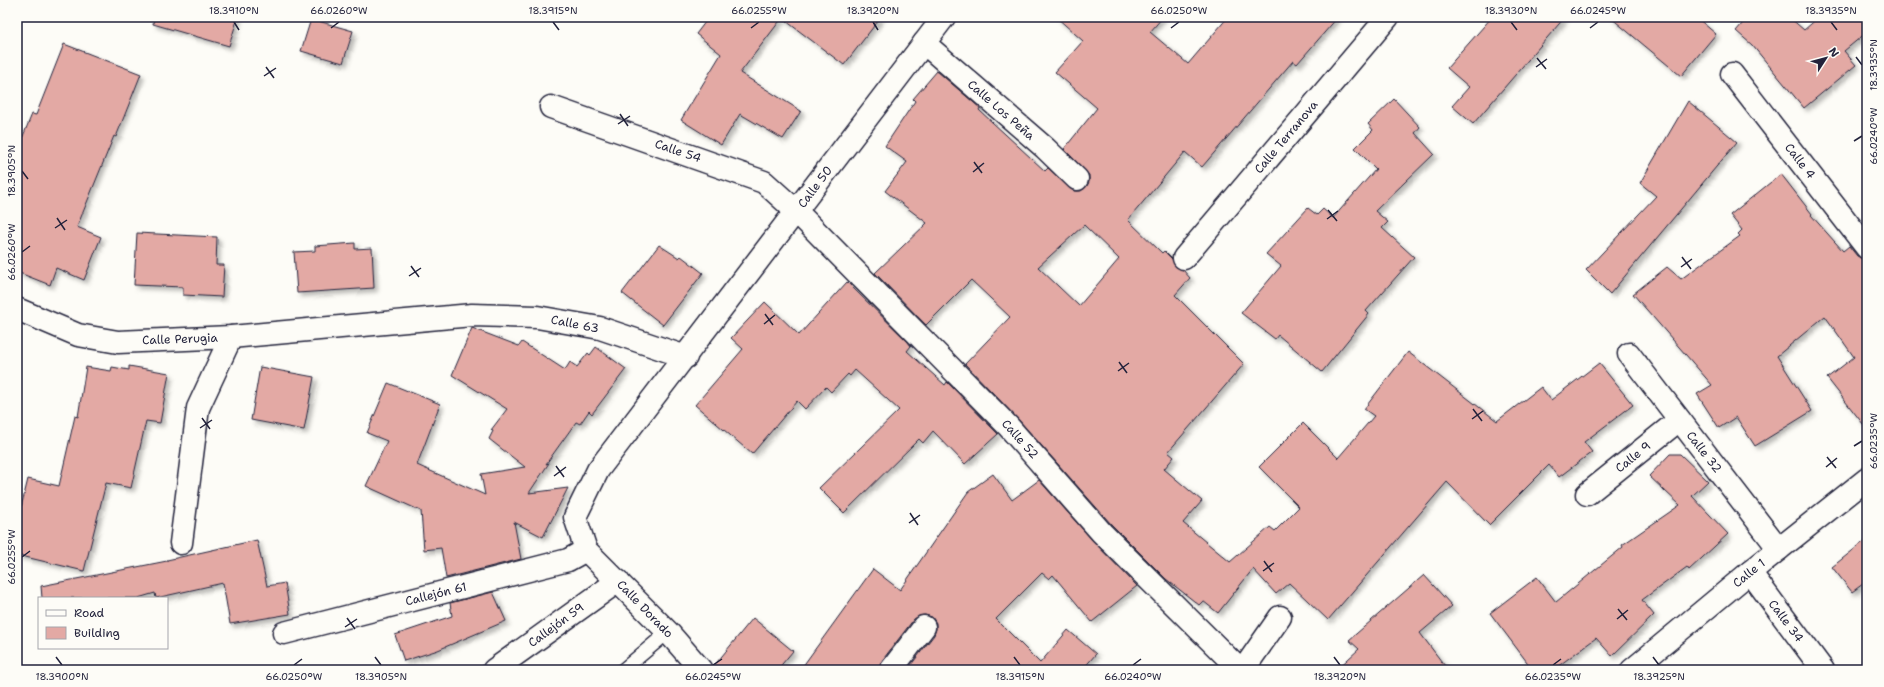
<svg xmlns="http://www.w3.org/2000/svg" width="1884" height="687" viewBox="0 0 1884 687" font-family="'Shantell Sans',sans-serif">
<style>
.building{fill:#e3a9a4;stroke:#22223b;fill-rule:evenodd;filter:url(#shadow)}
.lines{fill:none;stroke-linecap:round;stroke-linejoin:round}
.service-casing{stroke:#22223b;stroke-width:16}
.minor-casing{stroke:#22223b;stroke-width:25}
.service{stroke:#fdfcf7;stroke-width:13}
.minor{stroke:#fdfcf7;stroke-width:22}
.ticks{fill:none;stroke:#22223b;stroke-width:1.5}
.labels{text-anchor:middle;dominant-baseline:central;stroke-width:3;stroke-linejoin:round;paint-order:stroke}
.street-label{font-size:12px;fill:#22223b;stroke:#fdfcf7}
.neatline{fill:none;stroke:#22223b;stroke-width:1.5}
.ticks-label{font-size:10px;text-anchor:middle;fill:#22223b}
</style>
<defs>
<filter id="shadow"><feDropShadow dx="3.5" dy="3.5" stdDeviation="2" flood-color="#0004"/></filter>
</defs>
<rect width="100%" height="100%" fill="#fdfcf7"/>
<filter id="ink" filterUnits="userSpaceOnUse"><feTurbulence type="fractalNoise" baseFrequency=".025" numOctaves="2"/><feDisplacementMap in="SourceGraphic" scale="8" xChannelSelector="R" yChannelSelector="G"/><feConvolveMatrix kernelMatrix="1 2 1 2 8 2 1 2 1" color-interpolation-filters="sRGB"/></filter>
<g filter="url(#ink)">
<g class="building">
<polygon points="154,17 238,17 229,46 153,24"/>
<polygon points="709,17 881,17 844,65 782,18 740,73 801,111 783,139 740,114 721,145 681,120 721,54 696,34"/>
<path d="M1056,17H1163L1150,32L1188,64L1228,17H1338L1297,64L1293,61L1202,167L1185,152L1128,220L1162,253L1164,251L1172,259L1176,267L1183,270L1190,278L1175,295L1244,364L1168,452L1174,457L1164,469L1202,501L1183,523L1230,562L1270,527L1275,531L1299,507L1259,467L1303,423L1338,458L1374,416L1364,409L1408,352L1497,421L1541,387L1551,400L1599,363L1633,405L1584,442L1592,452L1559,477L1549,465L1489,525L1447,482L1328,620L1289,583L1276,594L1253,569L1218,613L1203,601L1199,605L1166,579L1111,524L1017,418L965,364L1010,317L971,280L926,325L875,273L927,223L885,191L907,162L885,146L915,101L913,99L937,71L980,108L979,110L1045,171L1048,168L1074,191H1081L1086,187L1089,182V175L1064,149L1097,108L1055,72L1083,41ZM1084,225L1119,259L1079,306L1038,267Z"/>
<polygon points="1492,17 1565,17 1473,124 1452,106 1469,87 1447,68"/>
<polygon points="1610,17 1696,17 1716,34 1681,76"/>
<polygon points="1748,17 1789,17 1804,30 1819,17 1867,17 1867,32 1844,51 1856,65 1804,108 1752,45 1736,31"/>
<polygon points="311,19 353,31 343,63 301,51"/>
<polygon points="64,44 141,74 116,137 114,136 77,227 101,237 84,280 56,268 50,285 17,272 17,151 32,114 36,115"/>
<polygon points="1394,99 1420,127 1415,133 1434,154 1375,211 1388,222 1382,228 1414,257 1366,311 1369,314 1322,372 1278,335 1275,339 1241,313 1281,266 1266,254 1308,208 1317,215 1323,209 1333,218 1376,169 1355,148 1373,130 1368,124"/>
<polygon points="1688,101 1737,142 1610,294 1586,270 1656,196 1640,183"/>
<polygon points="1781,174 1812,214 1811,215 1843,251 1849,246 1857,256 1867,260 1867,429 1827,378 1854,357 1825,316 1777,356 1812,411 1755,446 1736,417 1719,428 1697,394 1712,385 1633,294 1667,267 1681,279 1740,236 1738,234 1742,230 1730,215"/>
<polygon points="137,233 217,237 216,265 224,265 222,297 183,295 183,287 134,285"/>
<polygon points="355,243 355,249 372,248 374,288 297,293 294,252 315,251 315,246"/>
<polygon points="659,245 679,258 681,256 703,273 663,325 622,293"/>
<polygon points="847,282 908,342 911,346 907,351 945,385 947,382 998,434 965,464 933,431 923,443 919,439 844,513 819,488 899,410 855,370 850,376 848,374 831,392 826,387 805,409 797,401 752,454 695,405 743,349 731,338 765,302 799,335"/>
<polygon points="472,328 519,346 522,342 565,370 570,362 577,367 588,353 590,355 596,347 626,369 592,414 589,411 580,424 576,422 546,464 549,463 529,493 568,488 543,537 514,522 521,559 446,578 441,548 424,550 421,511 366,486 387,441 367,433 388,383 440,404 417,465 485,495 481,474 525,467 489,439 493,431 491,430 507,409 452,375"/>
<polygon points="129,366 169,373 160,423 146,421 131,488 106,483 84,571 17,555 17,524 28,479 59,486 75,416 78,417 86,367 111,371 112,367 129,370"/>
<polygon points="260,367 314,377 304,430 251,420"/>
<polygon points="1670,454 1680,454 1708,481 1692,496 1728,534 1689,570 1687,567 1642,600 1654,615 1612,656 1596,638 1553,670 1533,670 1490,613 1537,577 1556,602 1623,547 1622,545 1680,505 1649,476"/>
<polygon points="993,474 1012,500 1039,480 1093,541 1137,586 1092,622 1053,575 1049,579 1042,573 996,619 1040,663 1068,630 1096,654 1082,670 907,670 934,635 936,629 936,623 932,617 925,615 919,616 914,619 881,662 879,670 800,670 873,569 900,590 968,492"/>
<polygon points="1867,539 1867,581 1852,592 1832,567"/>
<polygon points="257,540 267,586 285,583 290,614 230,624 223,583 156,598 155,593 138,598 42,598 41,586 167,561 167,560"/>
<polygon points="1424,575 1452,606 1420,633 1448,670 1336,670 1359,649 1349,640"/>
<polygon points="493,592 506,621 438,650 404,661 395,635 452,616 450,603"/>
<polygon points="753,618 793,651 777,670 713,670 713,667"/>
</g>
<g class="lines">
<defs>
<polyline id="service" points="623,670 668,632"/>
<g id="minor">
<polyline points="924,43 1045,148 1077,179"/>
<polyline points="1732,74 1867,248"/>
<polyline points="551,107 764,182 796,211 1008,426 1102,533 1240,670"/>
<polyline points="1184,258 1388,17"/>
<polyline points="17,309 78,335 118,342 231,337 472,315 537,317 600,328 686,357"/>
<polyline points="1629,354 1779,549"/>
<polyline points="1587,494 1679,420"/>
<polyline points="181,543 198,408 231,337"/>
<polyline points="1750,572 1823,670"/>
<polyline points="284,633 568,560 586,550"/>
<polyline points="494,670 618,581"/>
<polyline points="701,670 668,632 586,550 575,517 598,470 944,17"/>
<polyline points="891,670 924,627"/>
<polyline points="1243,670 1280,617"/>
<polyline points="1632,670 1750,572 1867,479"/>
</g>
</defs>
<use href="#service" class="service-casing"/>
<use href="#minor" class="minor-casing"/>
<use href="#service" class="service"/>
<use href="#minor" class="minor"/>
</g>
</g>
<path class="ticks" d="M234,22L239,30M553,22L559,30M873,22L878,30M1511,22L1517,30M1831,22L1837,30M331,28L339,22M751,28L759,22M1171,28L1179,22M1590,28L1598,22M1856,57L1862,65M1537,58L1546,69M266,67L274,78M1536,67L1547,59M264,76L276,68M620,114L628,126M618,124L630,116M1854,141L1862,136M974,162L982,173M22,171L28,179M973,172L984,163M1328,210L1337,221M57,218L65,230M1327,219L1338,211M55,228L67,220M22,252L30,246M1682,257L1691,269M411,266L419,277M1681,267L1692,259M409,276L421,268M765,314L773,325M764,324L775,315M1119,362L1127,373M1118,371L1129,363M1473,409L1482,421M202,418L210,429M1472,419L1483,411M200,428L212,420M1854,446L1862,441M1827,457L1836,468M556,466L564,477M1826,467L1837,458M554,476L566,467M910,513L918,525M909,523L920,515M22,557L30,551M1264,561L1272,572M1263,571L1274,563M1618,609L1627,620M347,618L355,629M1617,619L1628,610M345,627L357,619M56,657L62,665M375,657L381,665M1014,657L1020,665M1334,657L1340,665M1653,657L1659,665M294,665L302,659M713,665L722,659M1133,665L1141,659M1553,665L1561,659"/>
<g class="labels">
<g class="street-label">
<text transform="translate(1001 110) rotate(41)">Calle Los Peña</text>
<text transform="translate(1286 137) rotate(-50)">Calle Terranova</text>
<text transform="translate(678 151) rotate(19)">Calle 54</text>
<text transform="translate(1800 161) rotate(52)">Calle 4</text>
<text transform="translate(815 187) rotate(-53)">Calle 50</text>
<text transform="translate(575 324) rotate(11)">Calle 63</text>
<text transform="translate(180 339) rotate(-2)">Calle Perugia</text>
<text transform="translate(1020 439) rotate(48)">Calle 52</text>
<text transform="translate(1704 452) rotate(52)">Calle 32</text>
<text transform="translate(1633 457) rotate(-39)">Calle 9</text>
<text transform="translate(1749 573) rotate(-39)">Calle 1</text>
<text transform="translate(436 594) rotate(-14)">Callejón 61</text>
<text transform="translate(645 609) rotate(46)">Calle Dorado</text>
<text transform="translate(1786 621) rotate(53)">Calle 34</text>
<text transform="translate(556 625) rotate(-36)">Callejón 59</text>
</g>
</g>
<rect width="1884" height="687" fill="none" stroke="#fdfcf7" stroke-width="44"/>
<rect x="38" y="597" width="130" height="52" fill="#fdfcf7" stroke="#a5a5ac"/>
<rect x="46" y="610" width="20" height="6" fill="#fdfcf7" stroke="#a5a5ac"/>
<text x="74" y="617" font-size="12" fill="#22223b">Road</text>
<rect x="46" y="627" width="20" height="12" fill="#e3a9a4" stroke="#a5a5ac"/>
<text x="74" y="637" font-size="12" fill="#22223b">Building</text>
<g transform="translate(1826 58) rotate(54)" stroke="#fdfcf7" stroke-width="3" paint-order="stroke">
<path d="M0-3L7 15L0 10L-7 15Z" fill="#22223b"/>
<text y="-6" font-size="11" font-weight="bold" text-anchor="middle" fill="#22223b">N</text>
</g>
<rect x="22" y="22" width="1840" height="643" class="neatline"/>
<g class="ticks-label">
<text x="234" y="14">18.3910°N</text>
<text x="339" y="14">66.0260°W</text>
<text x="553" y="14">18.3915°N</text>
<text x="759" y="14">66.0255°W</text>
<text x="873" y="14">18.3920°N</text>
<text x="1179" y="14">66.0250°W</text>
<text x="1511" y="14">18.3930°N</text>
<text x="1598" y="14">66.0245°W</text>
<text x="1831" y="14">18.3935°N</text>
<text transform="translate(1873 65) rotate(-90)" y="4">18.3935°N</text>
<text transform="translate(1873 136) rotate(-90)" y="4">66.0240°W</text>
<text transform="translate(11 171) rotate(-90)" y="4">18.3905°N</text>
<text transform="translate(11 252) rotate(-90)" y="4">66.0260°W</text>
<text transform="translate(1873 441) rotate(-90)" y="4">66.0235°W</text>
<text transform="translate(11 557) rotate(-90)" y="4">66.0255°W</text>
<text x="62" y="680">18.3900°N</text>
<text x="294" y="680">66.0250°W</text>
<text x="381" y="680">18.3905°N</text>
<text x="713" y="680">66.0245°W</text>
<text x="1020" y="680">18.3915°N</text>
<text x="1133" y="680">66.0240°W</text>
<text x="1340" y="680">18.3920°N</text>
<text x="1553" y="680">66.0235°W</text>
<text x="1659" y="680">18.3925°N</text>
</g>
</svg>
